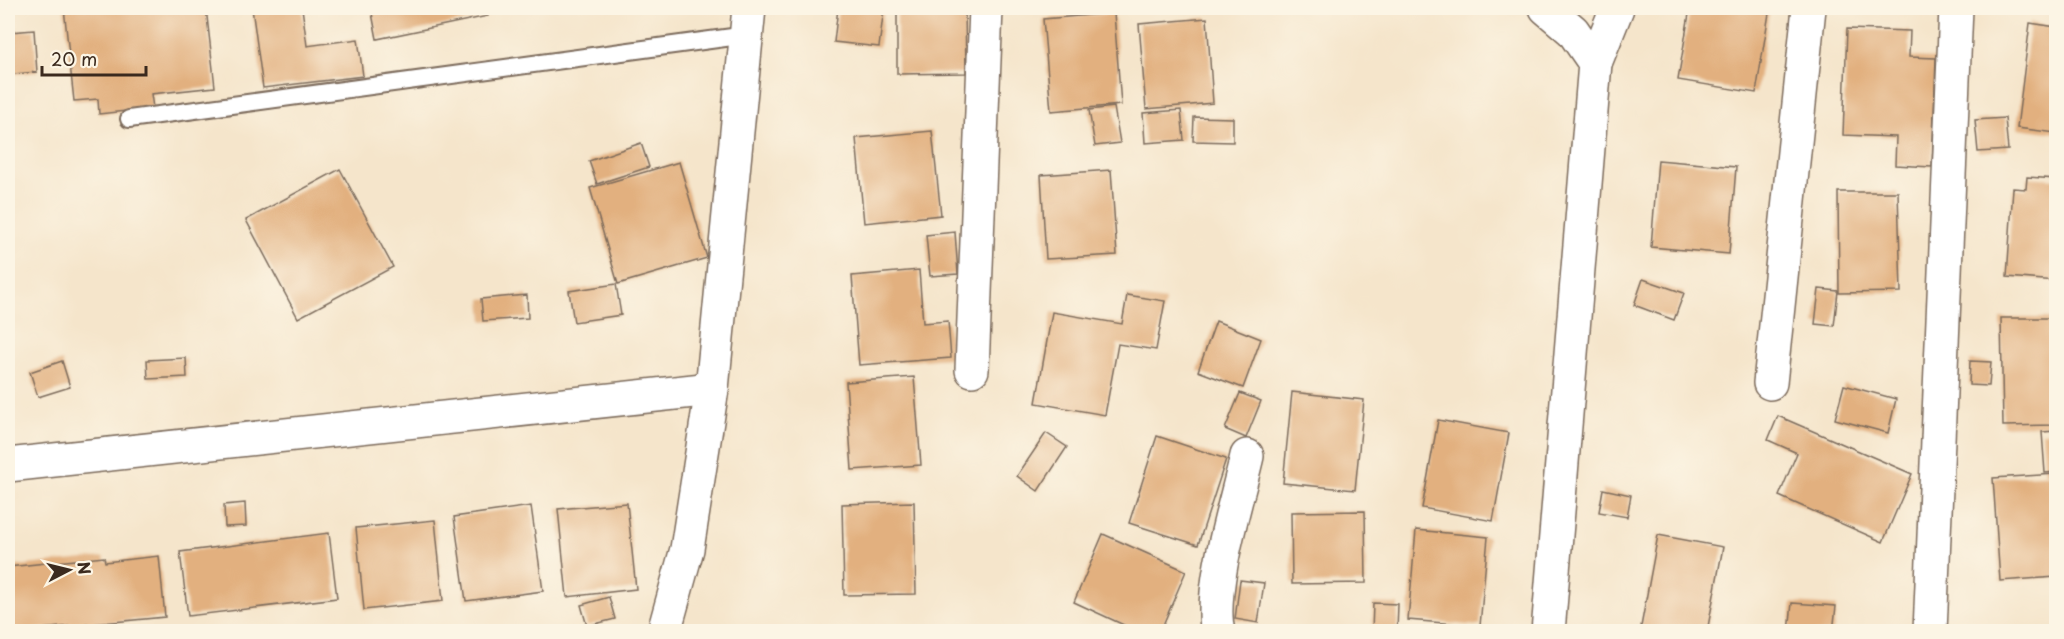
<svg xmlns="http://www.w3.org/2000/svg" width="2064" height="639" viewBox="0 0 2064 639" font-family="'Playpen Sans',sans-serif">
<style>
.building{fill:#e2b07f}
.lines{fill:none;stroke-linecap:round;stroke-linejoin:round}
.service-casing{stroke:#7c6b5b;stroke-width:20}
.minor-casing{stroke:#7c6b5b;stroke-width:36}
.service{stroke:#fff;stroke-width:16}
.minor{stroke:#fff;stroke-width:33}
</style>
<rect width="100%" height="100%" fill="#fcf5e5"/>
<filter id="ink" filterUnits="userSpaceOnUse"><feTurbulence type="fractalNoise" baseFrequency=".0167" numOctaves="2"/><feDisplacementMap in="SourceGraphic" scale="12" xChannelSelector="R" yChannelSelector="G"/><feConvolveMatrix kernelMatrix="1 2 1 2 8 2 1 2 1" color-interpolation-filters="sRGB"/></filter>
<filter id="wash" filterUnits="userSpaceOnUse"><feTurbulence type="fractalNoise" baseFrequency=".008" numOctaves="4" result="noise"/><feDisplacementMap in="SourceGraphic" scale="24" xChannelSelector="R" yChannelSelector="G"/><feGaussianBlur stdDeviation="1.35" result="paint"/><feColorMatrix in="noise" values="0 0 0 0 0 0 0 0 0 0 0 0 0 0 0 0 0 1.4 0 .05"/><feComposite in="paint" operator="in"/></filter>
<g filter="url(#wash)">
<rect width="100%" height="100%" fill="#f5e5cb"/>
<g id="blocks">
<g class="building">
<polygon points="64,8 206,8 215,87 151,94 153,108 99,114 98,99 74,101"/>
<polygon points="252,8 302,8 307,46 358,39 363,76 263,88"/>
<polygon points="371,8 486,8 488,16 377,39"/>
<polygon points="838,8 884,8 879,47 834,42"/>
<polygon points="897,8 965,8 966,73 897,74"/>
<polygon points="1690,8 1738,8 1769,13 1756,93 1678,80"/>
<polygon points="1114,13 1121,105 1051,111 1043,19"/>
<polygon points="1207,18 1213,103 1146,109 1139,24"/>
<polygon points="2030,23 2056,27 2056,133 2017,128"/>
<polygon points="1847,29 1910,31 1909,57 1936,58 1932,167 1895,165 1896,137 1843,135"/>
<polygon points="34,30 37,72 13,74 10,32"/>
<polygon points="1114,107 1120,143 1095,146 1089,110"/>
<polygon points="1181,110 1184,140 1145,143 1143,113"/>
<polygon points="1194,117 1233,118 1233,142 1193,141"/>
<polygon points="2005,118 2008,150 1978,152 1975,120"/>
<polygon points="932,131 941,215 864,223 856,138"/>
<polygon points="641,143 649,167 597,184 589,161"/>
<polygon points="1658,160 1736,167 1729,254 1651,247"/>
<polygon points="679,162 707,258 618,284 590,188"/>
<polygon points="340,169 393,267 298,318 246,220"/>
<polygon points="1111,170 1117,255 1046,259 1041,175"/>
<polygon points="2027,177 2056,179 2056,281 2007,277 2013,188 2026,189"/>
<polygon points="1838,192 1898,192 1901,292 1839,293"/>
<polygon points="955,232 958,274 930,276 926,235"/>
<polygon points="919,270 923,323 948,321 951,358 859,365 852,276"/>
<polygon points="1643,279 1684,293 1674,320 1634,305"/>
<polygon points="616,284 621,315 574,322 569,291"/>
<polygon points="1819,289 1838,291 1834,326 1815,324"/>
<polygon points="527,295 528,318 483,321 481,299"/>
<polygon points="1127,295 1165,301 1156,350 1118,344 1105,415 1036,403 1052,312 1122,324"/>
<polygon points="2001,318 2056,318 2056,425 2003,426"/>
<polygon points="1216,321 1261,339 1243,388 1198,371"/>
<polygon points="186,358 187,377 148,379 147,360"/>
<polygon points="62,361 70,387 38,397 30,372"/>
<polygon points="1970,361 1991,362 1989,386 1969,385"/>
<polygon points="914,377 921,465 852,470 846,382"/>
<polygon points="1844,385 1896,399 1888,433 1835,419"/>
<polygon points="1292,392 1364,400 1355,490 1283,483"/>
<polygon points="1240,393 1261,401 1246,438 1225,429"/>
<polygon points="1778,416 1912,474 1883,542 1779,496 1797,453 1768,440"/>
<polygon points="1438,420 1509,433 1493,521 1422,508"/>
<polygon points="2056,431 2056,472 2045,473 2042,432"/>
<polygon points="1046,433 1067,447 1038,491 1017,476"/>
<polygon points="1157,436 1226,459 1198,545 1129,523"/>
<polygon points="2056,474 2056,577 2000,581 1993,478"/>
<polygon points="1603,489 1631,495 1627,517 1599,512"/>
<polygon points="914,502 916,594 844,595 842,504"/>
<polygon points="245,503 246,526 225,527 224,505"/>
<polygon points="627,503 636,589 567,597 558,509"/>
<polygon points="531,506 543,591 466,601 454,517"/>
<polygon points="1365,511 1366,583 1292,584 1291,512"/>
<polygon points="435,520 443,601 364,610 356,528"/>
<polygon points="1416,530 1488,537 1480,626 1408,620"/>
<polygon points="329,533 337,598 188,616 180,552"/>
<polygon points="1103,534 1186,571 1160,632 1139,632 1074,602"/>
<polygon points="1658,535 1723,547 1707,632 1640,632"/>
<polygon points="159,556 165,617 9,632 8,567 104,557 105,562"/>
<polygon points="1240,580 1264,583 1258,623 1235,619"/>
<polygon points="609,597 615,619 587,626 581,605"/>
<polygon points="1373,603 1398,604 1397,632 1372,632"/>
<polygon points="1792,603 1836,606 1833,632 1789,632"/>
</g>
</g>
</g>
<g filter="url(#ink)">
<use href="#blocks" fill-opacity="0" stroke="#7c6b5b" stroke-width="1.5"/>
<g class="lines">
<defs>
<polyline id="service" points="129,119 747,35"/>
<g id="minor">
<polyline points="1546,8 1573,31 1595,63"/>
<polyline points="972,370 986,8"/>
<polyline points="1770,383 1809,8"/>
<polyline points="8,465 712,389"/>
<polyline points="664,632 687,549 712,389 749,8"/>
<path d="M1218,632C1208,590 1237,500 1247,456"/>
<polyline points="1548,632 1595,63 1617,8"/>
<polyline points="1930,632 1956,8"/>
</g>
</defs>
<use href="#service" class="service-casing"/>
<use href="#minor" class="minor-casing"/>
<use href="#service" class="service"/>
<use href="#minor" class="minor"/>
</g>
</g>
<rect width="2064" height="639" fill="none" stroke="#fcf5e5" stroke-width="30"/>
<g transform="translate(69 570) rotate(83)" stroke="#fcf5e5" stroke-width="4.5" paint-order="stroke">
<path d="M0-4.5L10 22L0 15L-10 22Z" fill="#3b2a1e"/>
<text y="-9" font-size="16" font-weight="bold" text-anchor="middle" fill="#3b2a1e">N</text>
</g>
<path d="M42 66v9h104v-9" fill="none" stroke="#3b2a1e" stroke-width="3"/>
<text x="51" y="66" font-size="18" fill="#3b2a1e" stroke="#fcf5e5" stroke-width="4.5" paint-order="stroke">20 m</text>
</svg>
